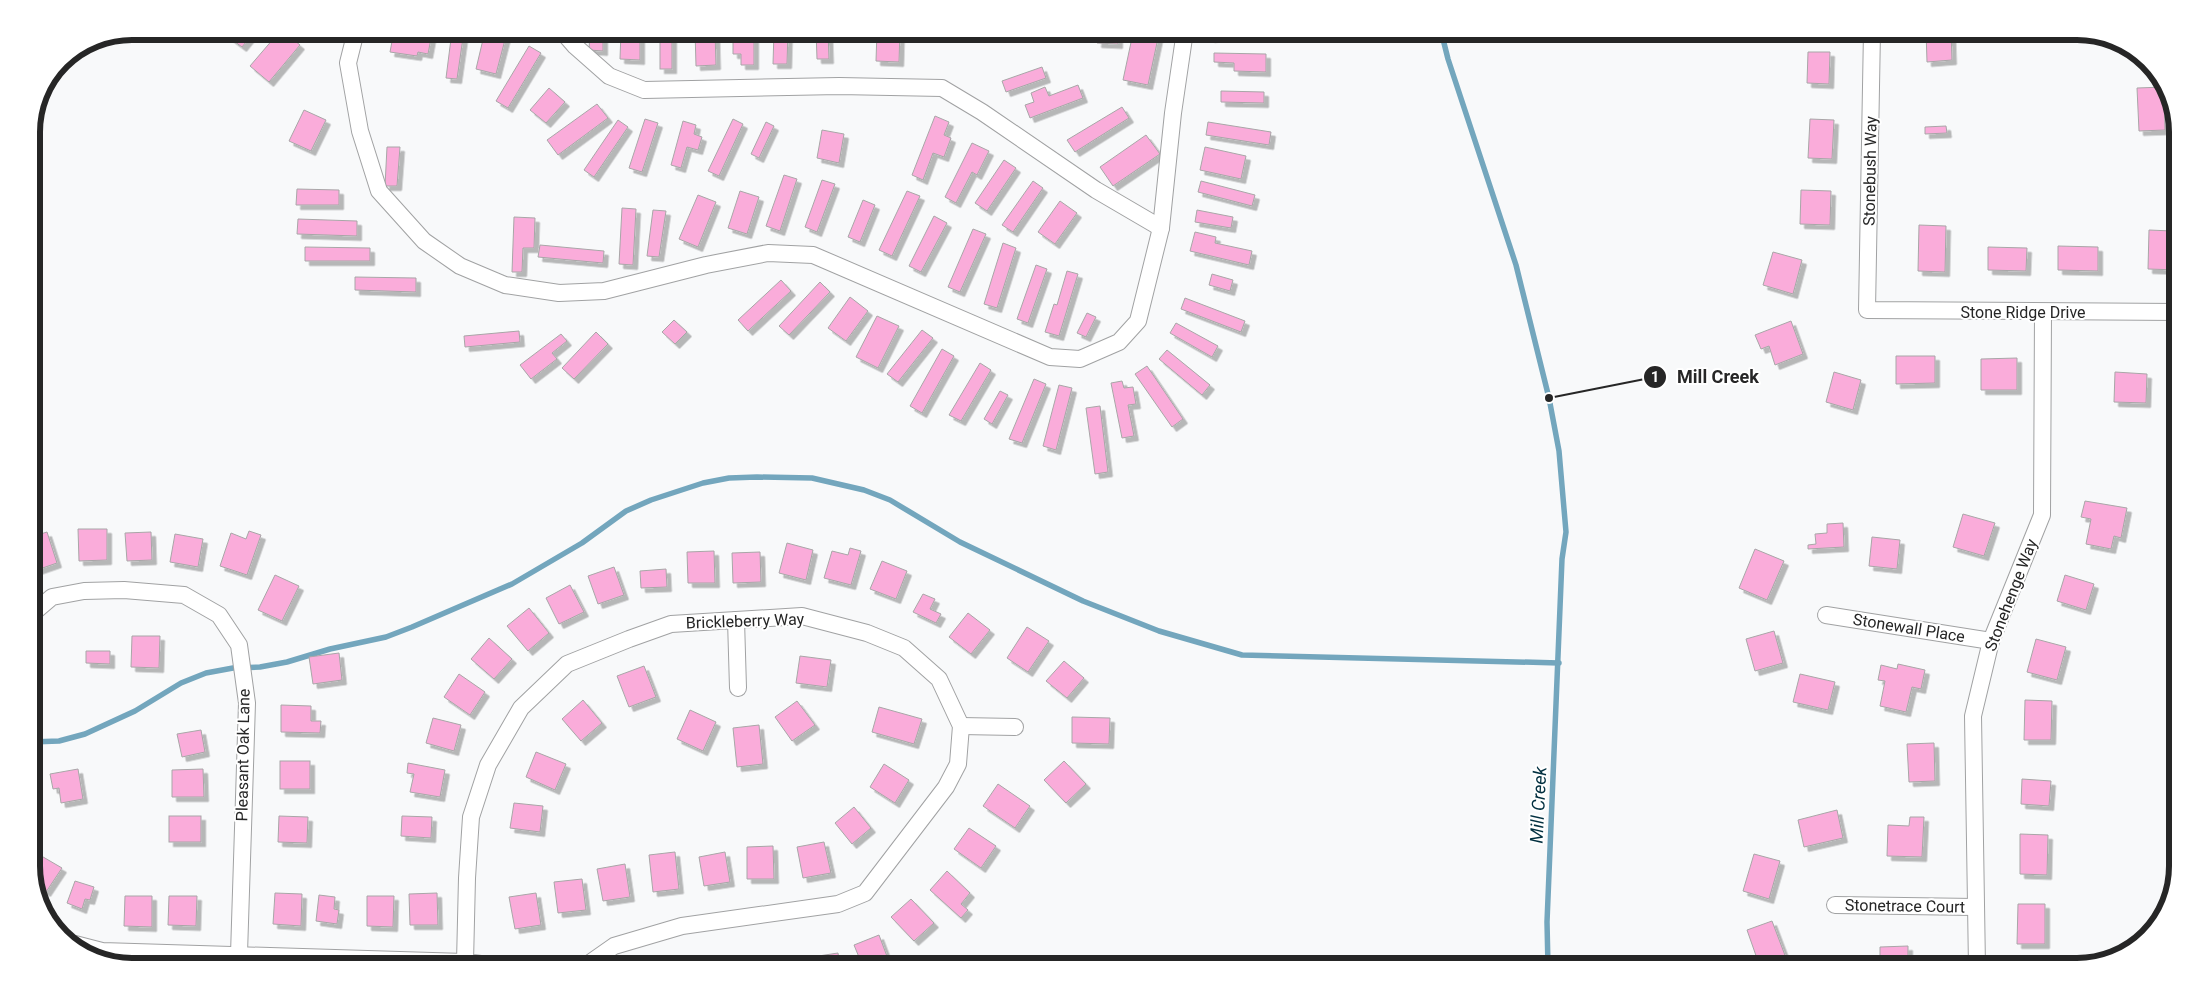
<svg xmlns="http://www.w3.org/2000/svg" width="2209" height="998" viewBox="0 0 2209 998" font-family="Roboto,sans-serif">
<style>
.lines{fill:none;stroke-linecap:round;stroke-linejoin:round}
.stream{stroke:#73a6bd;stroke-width:5.5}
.building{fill:#faacda;stroke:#a8a6a7;filter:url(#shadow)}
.street-casing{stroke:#a1a2a3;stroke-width:18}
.street{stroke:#fff;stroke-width:16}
.labels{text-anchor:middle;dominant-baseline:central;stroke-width:4;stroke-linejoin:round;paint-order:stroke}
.street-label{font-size:16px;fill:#262626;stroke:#fff}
.water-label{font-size:18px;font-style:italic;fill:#012f3f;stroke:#fff}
.rim{fill:none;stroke:#262626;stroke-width:6}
.leader{fill:none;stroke:#262626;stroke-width:2}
.callout-dot{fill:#262626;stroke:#fff;stroke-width:2}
.mark-label{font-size:15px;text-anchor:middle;font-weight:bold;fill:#fff}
.callout-label{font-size:18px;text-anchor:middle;font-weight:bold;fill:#262626;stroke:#fff;stroke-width:4;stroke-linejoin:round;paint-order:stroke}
</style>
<defs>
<filter id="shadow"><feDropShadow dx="4.5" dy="4.5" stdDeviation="0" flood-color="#0004"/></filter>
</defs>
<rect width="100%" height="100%" fill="#f8f9fa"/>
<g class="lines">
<g class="stream">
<polyline points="1441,31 1448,59 1516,265 1549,398 1559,451 1566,532 1562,559 1547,922 1548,967"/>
<polyline points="31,742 59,741 85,734 135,711 181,683 206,673 233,668 260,667 287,662 330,649 386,637 412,627 512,584 582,543 626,511 651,500 703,483 729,478 757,477 812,478 864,490 890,500 960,542 1083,601 1159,631 1242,655 1559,663"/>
</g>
</g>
<g class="building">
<polygon points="225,31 255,31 242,47 223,33"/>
<polygon points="280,31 283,31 300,45 269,82 250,66"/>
<polygon points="394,31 432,33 428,54 418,52 417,56 390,52"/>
<polygon points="452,31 464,31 457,79 446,78"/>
<polygon points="485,31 507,32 496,74 476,69"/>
<polygon points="590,31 603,31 603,51 589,50"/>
<polygon points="621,31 640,31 640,60 620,59"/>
<rect x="660" y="31" width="12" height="38"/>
<polygon points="695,31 715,31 716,65 696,66"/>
<polygon points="774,31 788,31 787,64 773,64"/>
<polygon points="816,31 828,31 829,59 817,59"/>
<polygon points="877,31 900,31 899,62 876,61"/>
<polygon points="1098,31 1118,31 1118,44 1097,43"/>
<polygon points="1209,31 1265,31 1210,38"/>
<polygon points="1926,31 1951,31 1952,60 1927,62"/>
<polygon points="1133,33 1158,38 1148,85 1123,80"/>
<polygon points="754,34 754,65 741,65 741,54 733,54 733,35"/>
<polygon points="529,46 541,53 508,108 496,101"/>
<polygon points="1808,52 1830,52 1829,84 1807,83"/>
<polygon points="1214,53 1266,54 1266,72 1234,71 1234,63 1214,62"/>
<polygon points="2137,56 2148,65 2137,65"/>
<polygon points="1042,67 1046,78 1006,92 1002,81"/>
<polygon points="1078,85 1083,98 1030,118 1025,105 1034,102 1031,93 1045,87 1049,96"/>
<polygon points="2164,87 2165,130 2139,131 2137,88"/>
<polygon points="549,88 565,102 546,123 530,110"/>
<polygon points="1221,91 1264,92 1264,103 1221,102"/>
<polygon points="597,104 608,118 558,155 547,140"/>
<polygon points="1122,107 1129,118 1075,152 1067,140"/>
<polygon points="304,110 326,120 311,151 289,141"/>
<polygon points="935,116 949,122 944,135 951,138 944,157 933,153 923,180 912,175"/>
<polygon points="645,119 658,123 642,172 629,168"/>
<polygon points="733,119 743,124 719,176 708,171"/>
<polygon points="1810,119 1834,120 1832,159 1808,158"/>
<polygon points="618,120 628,127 594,177 584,170"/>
<polygon points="683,121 696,125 694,134 702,137 698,150 687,147 681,168 671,165"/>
<polygon points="766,122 774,126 759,158 751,154"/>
<polygon points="1208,122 1271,132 1269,145 1206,135"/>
<polygon points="1946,126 1947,133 1925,134 1925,127"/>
<polygon points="822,130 844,134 839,163 817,158"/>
<polygon points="1146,135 1160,154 1113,186 1100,167"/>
<polygon points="972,143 989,151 977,175 972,172 956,203 945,197"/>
<polygon points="387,147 400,147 397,186 385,186"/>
<polygon points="1205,147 1246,156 1241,179 1200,170"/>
<polygon points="1004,160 1016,168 987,211 975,203"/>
<polygon points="784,175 797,179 780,231 766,226"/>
<polygon points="822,180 835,184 817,232 805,227"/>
<polygon points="1033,181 1043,188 1013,232 1002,225"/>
<polygon points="1201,181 1255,195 1252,206 1198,192"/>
<polygon points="297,189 339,190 339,205 296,205"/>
<polygon points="1801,190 1831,191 1830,225 1800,224"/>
<polygon points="740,191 759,197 747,234 728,228"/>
<polygon points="907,191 920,196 892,256 879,250"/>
<polygon points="698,195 716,202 698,247 679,239"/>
<polygon points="863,200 875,205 860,242 848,237"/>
<polygon points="1060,201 1077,213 1055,244 1038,232"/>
<polygon points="622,208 636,209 633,265 619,264"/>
<polygon points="653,210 666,211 659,257 647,256"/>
<polygon points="1197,210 1233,217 1231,228 1195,222"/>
<polygon points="934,216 947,223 921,272 909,266"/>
<polygon points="514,217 535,218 534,248 523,248 522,272 512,272"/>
<polygon points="298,219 357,221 357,236 297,234"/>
<polygon points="1919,225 1946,226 1945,272 1918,271"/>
<polygon points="973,229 986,234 960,292 948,287"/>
<polygon points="2149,230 2172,231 2172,250 2178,250 2178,270 2148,269"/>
<polygon points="1195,232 1216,237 1215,243 1252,251 1249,265 1190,251"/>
<polygon points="1003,243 1016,248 997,308 984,304"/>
<polygon points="540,245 604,251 603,263 538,257"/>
<polygon points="2058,246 2098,247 2098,271 2058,270"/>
<polygon points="305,247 370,248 370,261 305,261"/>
<polygon points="1988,247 2027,248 2026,271 1988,270"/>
<polygon points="1773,252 1802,260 1793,294 1763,285"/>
<polygon points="1036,265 1047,269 1028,323 1017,319"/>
<polygon points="1067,271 1078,274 1059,336 1045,332 1054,304 1057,305"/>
<polygon points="1212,274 1233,280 1230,291 1209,285"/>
<polygon points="355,277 416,278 416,292 355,290"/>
<polygon points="781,280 791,291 748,331 738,320"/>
<polygon points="820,282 830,292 789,335 779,326"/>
<polygon points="850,297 868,311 846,341 828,328"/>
<polygon points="1185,298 1245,321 1241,332 1181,309"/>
<polygon points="1087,313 1096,317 1086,337 1077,333"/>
<polygon points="877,316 899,326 878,368 856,357"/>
<polygon points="674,320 687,332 675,344 662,332"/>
<polygon points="1791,321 1803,354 1775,365 1769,346 1761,349 1755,335"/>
<polygon points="1176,323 1218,346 1212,357 1170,333"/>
<polygon points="922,330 933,338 898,382 887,374"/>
<polygon points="519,331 520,342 465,347 464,336"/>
<polygon points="596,332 608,344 574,379 562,368"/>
<polygon points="561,334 567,341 552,353 557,359 531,379 520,365"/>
<polygon points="942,349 954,356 922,413 910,406"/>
<polygon points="1167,350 1210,385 1202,395 1159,359"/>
<polygon points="1896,356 1935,356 1935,383 1896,384"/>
<polygon points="2017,358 2017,390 1981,390 1981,359"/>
<polygon points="980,363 991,370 961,421 949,415"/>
<polygon points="1147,366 1183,419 1172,427 1135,374"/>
<polygon points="1834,372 1861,380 1853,410 1826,402"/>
<polygon points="2115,372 2147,374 2146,403 2114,402"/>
<polygon points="1034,379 1046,384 1022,443 1009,439"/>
<polygon points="1122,381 1124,388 1133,387 1136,404 1128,405 1134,436 1122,438 1111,383"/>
<polygon points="1059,385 1072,388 1056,450 1043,446"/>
<polygon points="1000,391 1008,395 992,424 984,419"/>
<polygon points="1100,406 1108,472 1095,474 1086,408"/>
<polygon points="2085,501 2127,508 2121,538 2114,536 2111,549 2086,544 2091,519 2081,517"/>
<polygon points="1963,514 1995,523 1984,556 1953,547"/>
<polygon points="1843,523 1844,547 1808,549 1808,545 1816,544 1815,534 1827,533 1827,524"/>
<polygon points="78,529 107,529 107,560 79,561"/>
<polygon points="249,531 261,535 247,575 220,566 231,533 246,539"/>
<polygon points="47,532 57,563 31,572 31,537"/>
<polygon points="151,532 152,560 127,561 125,533"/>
<polygon points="175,534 203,539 198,567 170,562"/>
<polygon points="1872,537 1900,540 1897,569 1869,566"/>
<polygon points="787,543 813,550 806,580 779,573"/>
<polygon points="850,548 861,551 851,585 824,578 832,551 848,555"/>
<polygon points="1755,549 1784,561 1767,600 1739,588"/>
<polygon points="714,551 715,583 688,583 687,552"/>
<polygon points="760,552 761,582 733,583 732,553"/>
<polygon points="882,561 907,571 896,599 870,589"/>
<polygon points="614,567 624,595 598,604 588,576"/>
<polygon points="666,569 667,587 641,588 640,571"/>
<polygon points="275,575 299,586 282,621 258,610"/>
<polygon points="2065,575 2094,584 2086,610 2057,601"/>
<polygon points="570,585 584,612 559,624 546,598"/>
<polygon points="923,594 935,599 930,609 941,614 936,623 913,612"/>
<polygon points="529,608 549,633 528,651 507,626"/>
<polygon points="968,613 990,630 971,654 949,637"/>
<polygon points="1027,627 1049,641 1028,672 1007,658"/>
<polygon points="1774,631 1783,663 1755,671 1746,639"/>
<polygon points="132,636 160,636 159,668 131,667"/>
<polygon points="489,638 512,659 494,679 471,659"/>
<polygon points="2036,639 2066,647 2057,680 2027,672"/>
<polygon points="86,651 110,651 110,664 86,663"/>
<polygon points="339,653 342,680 313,684 309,657"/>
<polygon points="800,656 831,660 827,687 796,683"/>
<polygon points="1064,661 1084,678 1067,698 1046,681"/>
<polygon points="1898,664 1925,670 1921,689 1912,687 1906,712 1880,706 1885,681 1878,680 1881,665 1897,669"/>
<polygon points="644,666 656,697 629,707 617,676"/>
<polygon points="459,674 485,692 470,715 444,697"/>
<polygon points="1800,674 1835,682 1828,710 1793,702"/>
<polygon points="583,700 602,723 581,741 562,719"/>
<polygon points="2025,700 2052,701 2051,740 2024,740"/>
<polygon points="797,701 815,725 792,741 775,717"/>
<polygon points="281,705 311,706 311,721 321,721 320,733 281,732"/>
<polygon points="879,707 922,719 914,744 872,732"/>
<polygon points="690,710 716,722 703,751 677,739"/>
<polygon points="1072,717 1110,718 1109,744 1072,743"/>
<polygon points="433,718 461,725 454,751 426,743"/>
<polygon points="759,725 763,764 737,767 733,728"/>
<polygon points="201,730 205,752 182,757 177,734"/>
<polygon points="1934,743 1935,781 1909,782 1907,744"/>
<polygon points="536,752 566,764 555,790 526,777"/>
<rect x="280" y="761" width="30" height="28"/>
<polygon points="1064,761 1086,784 1066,803 1044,780"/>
<polygon points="408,763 445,770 440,797 410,792 414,774 407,773"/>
<polygon points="884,764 909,780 895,803 870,787"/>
<polygon points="78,769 83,799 61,803 59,788 53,789 50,774"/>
<polygon points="203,769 204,797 172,797 172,770"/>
<polygon points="2022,779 2051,781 2049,806 2021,804"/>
<polygon points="998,784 1030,806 1015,828 983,806"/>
<polygon points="514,803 543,806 540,832 510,828"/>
<polygon points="854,807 871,828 852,844 835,823"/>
<polygon points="1837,810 1843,838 1804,847 1798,820"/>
<rect x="169" y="816" width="32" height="26"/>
<polygon points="279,816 308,817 307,843 278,842"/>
<polygon points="402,816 432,817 431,838 401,836"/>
<polygon points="1910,817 1924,817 1922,857 1887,856 1888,825 1909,826"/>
<polygon points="969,828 996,846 981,868 954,849"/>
<polygon points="2020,834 2048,835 2047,875 2020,874"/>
<polygon points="824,842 831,873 803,878 797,847"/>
<polygon points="773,846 774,879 747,879 747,847"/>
<polygon points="675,852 679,889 653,892 649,855"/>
<polygon points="725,852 730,882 704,886 699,857"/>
<polygon points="38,854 62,868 46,892 36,885 31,873 31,865"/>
<polygon points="1754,854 1780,861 1769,899 1743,891"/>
<polygon points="625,864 630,897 603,901 597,869"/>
<polygon points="947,871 970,893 961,904 968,910 961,918 930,890"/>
<polygon points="582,879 586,910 558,913 554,882"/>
<polygon points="75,881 94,887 90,900 85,899 82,909 67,903"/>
<polygon points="275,893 302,894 301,926 273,924"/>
<polygon points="437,893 438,925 410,925 409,894"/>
<polygon points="536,893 541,925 515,929 509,897"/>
<polygon points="319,895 335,897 334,909 339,910 337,924 316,921"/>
<polygon points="125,896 152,896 152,927 124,926"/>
<polygon points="169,896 197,896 196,926 168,925"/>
<polygon points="367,896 394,896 393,927 367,926"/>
<polygon points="911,899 934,923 914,941 891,917"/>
<polygon points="2018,904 2045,904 2045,944 2017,944"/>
<polygon points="1772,921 1786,958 1760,967 1747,930"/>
<polygon points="879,935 891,967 863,967 854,945"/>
<polygon points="1908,946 1908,967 1880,967 1880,947"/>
<polygon points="838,953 840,967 813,967 812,957"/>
<polygon points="776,956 776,967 751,967 750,957"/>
<polygon points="724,959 726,967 698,967 698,966"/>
</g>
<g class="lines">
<defs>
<g id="street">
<polyline points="356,31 348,63 360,131 379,191 424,241 460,266 505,285 559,293 604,291 706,265 768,253 813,255 1050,357 1080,359 1119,342 1138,321 1161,228 1173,113 1185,31"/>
<polyline points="562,31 575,46 609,76 644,90 839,86 942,88 982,112 1096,190 1161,228"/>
<polyline points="1872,31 1867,310 2178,312"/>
<polyline points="1826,615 1991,641"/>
<polyline points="31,617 32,614 52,597 84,591 124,590 184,595 219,615 239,645 247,703 239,954"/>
<polyline points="736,620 738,688"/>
<polyline points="961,726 1015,727"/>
<polyline points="1835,905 1975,907"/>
<polyline points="75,944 102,951 465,962"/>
<polyline points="504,967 465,962 467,878 471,817 488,765 521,708 567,664 629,639 671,624 802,616 867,633 904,648 939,679 961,726 958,764 946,787 865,893 838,904 682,926 614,946 584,967"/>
<polyline points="1977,967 1973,716 1991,641 2042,515 2043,313"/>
</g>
</defs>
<use href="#street" class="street-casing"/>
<use href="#street" class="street"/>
</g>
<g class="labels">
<g class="street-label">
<text transform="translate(1870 171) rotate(-89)">Stonebush Way</text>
<text x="2023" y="312">Stone Ridge Drive</text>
<text transform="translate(2011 595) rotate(-69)">Stonehenge Way</text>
<text transform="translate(745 621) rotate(-2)">Brickleberry Way</text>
<text transform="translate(1909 628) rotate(9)">Stonewall Place</text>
<text transform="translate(243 755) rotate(-89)">Pleasant Oak Lane</text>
<text transform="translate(1905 906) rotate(1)">Stonetrace Court</text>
</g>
<g class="water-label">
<text transform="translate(1538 805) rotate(-87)">Mill Creek</text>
</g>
</g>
<path d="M0 0H2209V998H0ZM132 40H2077A92 92 0 0 1 2169 132V866A92 92 0 0 1 2077 958H132A92 92 0 0 1 40 866V132A92 92 0 0 1 132 40Z" fill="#fff" fill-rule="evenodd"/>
<path class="rim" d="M132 40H2077A92 92 0 0 1 2169 132V866A92 92 0 0 1 2077 958H132A92 92 0 0 1 40 866V132A92 92 0 0 1 132 40Z"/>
<path class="leader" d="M1549 398L1655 377"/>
<g class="callout-dot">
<circle cx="1549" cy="398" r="5"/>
<circle cx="1655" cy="377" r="12"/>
</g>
<g class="mark-label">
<text x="1655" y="382">1</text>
</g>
<g class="callout-label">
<text x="1718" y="383">Mill Creek</text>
</g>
</svg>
